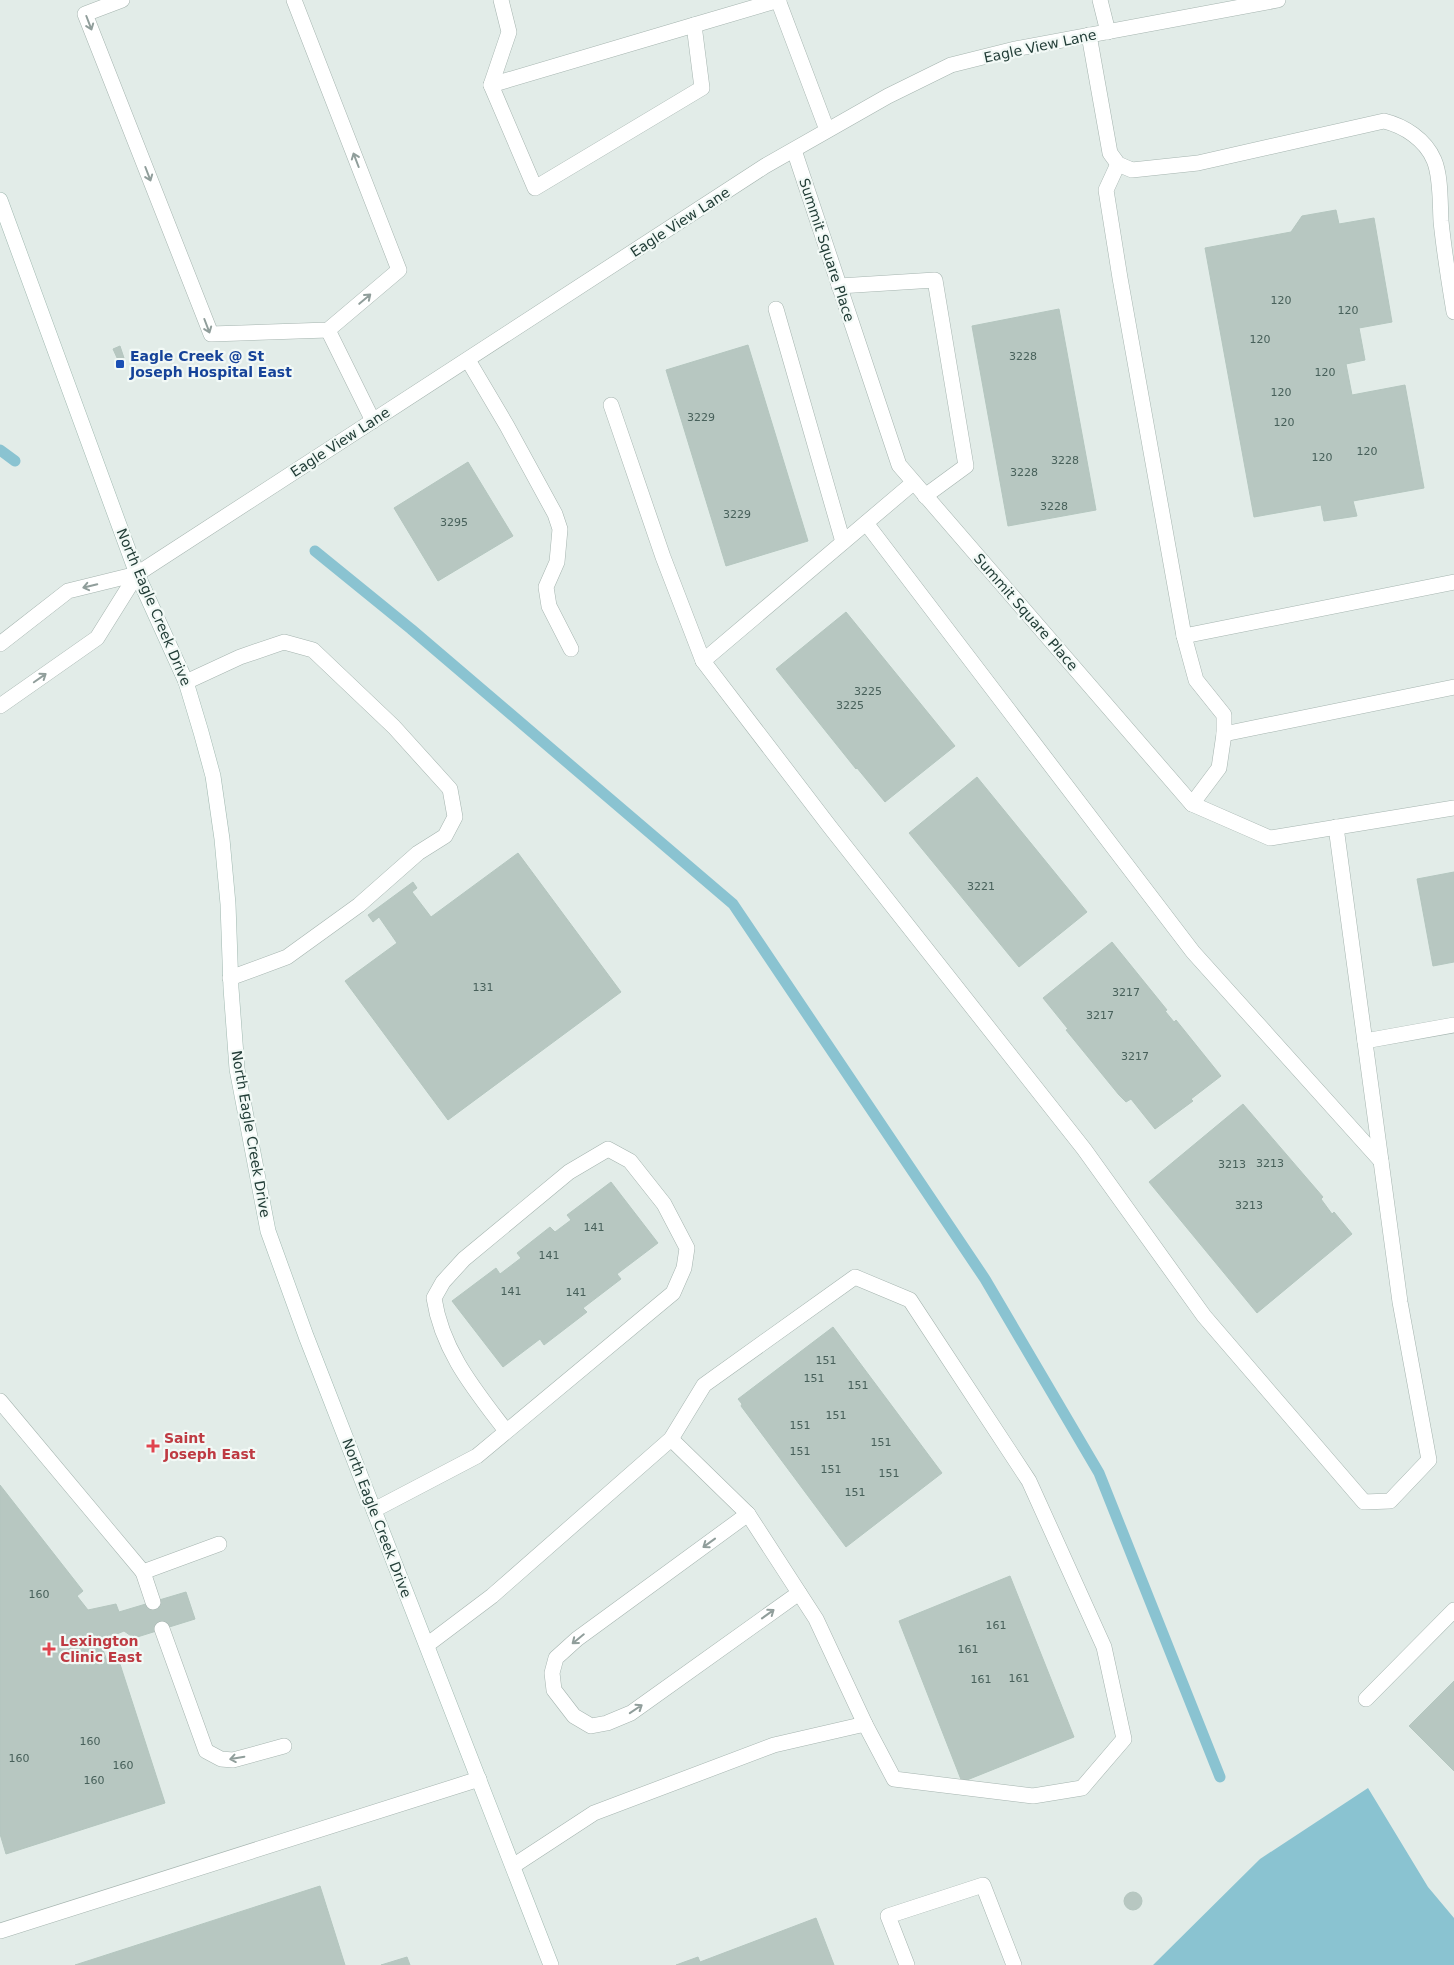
<svg xmlns="http://www.w3.org/2000/svg" width="1454" height="1965" viewBox="0 0 1454 1965" font-family="'DejaVu Sans',sans-serif">
<style>
.water{fill:#8ac3d1}
.lines{fill:none;stroke-linecap:round;stroke-linejoin:round}
.stream{stroke:#8ac3d1;stroke-width:11}
.building{fill:#b7c7c1;stroke:#b4c6bf}
.lane-casing{stroke:#a5b4af;stroke-width:16}
.street-casing{stroke:#a5b4af;stroke-width:16}
.secondary-casing{stroke:#a0b8b0;stroke-width:16}
.lane{stroke:#fff;stroke-width:15}
.street{stroke:#fff;stroke-width:15}
.secondary{stroke:#fff;stroke-width:15}
.oneway{stroke:#909e9b}
.transit-dot{fill:#1a4fb4;stroke:#f2f9f6;stroke-width:2}
.health-dot{fill:#e0444e;stroke:#f2f9f6;stroke-width:2}
.labels{text-anchor:middle;dominant-baseline:central;stroke-width:4.5;stroke-linejoin:round;paint-order:stroke}
.number-label{font-size:11px;fill:#47605a}
.street-label{font-size:14px;fill:#223d37;stroke:#f2f9f6}
.transit-label{font-size:14px;font-weight:bold;fill:#164399;stroke:#f2f9f6;text-anchor:start}
.health-label{font-size:14px;font-weight:bold;fill:#be3a42;stroke:#f2f9f6;text-anchor:start}
</style>
<rect width="100%" height="100%" fill="#e2ece8"/>
<polygon class="water" points="1368,1788 1428,1887 1454,1918 1454,1965 1153,1965 1260,1859"/>
<g class="lines">
<g class="stream">
<polyline points="0,450 15,461"/>
<polyline points="315,551 411,629 733,904 985,1279 1099,1473 1220,1777"/>
</g>
</g>
<g class="building">
<polygon points="1336,210 1339,224 1374,218 1392,322 1359,328 1365,360 1346,364 1352,395 1405,385 1424,488 1353,501 1357,516 1324,521 1321,505 1254,517 1205,248 1291,232 1302,216"/>
<polygon points="1059,309 1096,510 1008,526 972,326"/>
<polygon points="748,345 808,541 726,566 666,370"/>
<polygon points="120,346 124,358 118,360 113,349"/>
<polygon points="468,462 513,536 438,581 394,508"/>
<polygon points="846,612 955,746 885,802 857,768 856,769 776,669"/>
<polygon points="977,777 1087,912 1019,967 909,833"/>
<polygon points="518,853 621,992 448,1120 345,981 397,943 379,917 373,922 368,915 413,882 417,888 412,892 431,917"/>
<polygon points="1454,872 1454,962 1433,966 1417,879"/>
<polygon points="1112,942 1167,1010 1165,1011 1174,1022 1176,1020 1221,1076 1191,1099 1193,1101 1155,1129 1131,1099 1126,1102 1119,1095 1066,1030 1068,1029 1043,998"/>
<polygon points="1243,1104 1323,1197 1321,1199 1332,1214 1334,1212 1352,1234 1257,1313 1149,1182"/>
<polygon points="611,1182 658,1243 617,1274 621,1279 583,1308 587,1312 544,1345 540,1339 503,1367 452,1301 496,1268 500,1274 521,1258 517,1253 550,1227 555,1232 571,1220 567,1215"/>
<polygon points="833,1327 942,1473 846,1547 741,1406 742,1404 738,1399"/>
<polygon points="0,1485 83,1591 77,1596 88,1610 116,1604 119,1612 186,1592 195,1619 134,1638 124,1631 100,1641 108,1664 119,1661 165,1803 6,1854 0,1834"/>
<polygon points="1010,1576 1074,1737 962,1782 899,1621"/>
<polygon points="1454,1681 1454,1771 1409,1726"/>
<polygon points="320,1886 345,1965 75,1965"/>
<circle cx="1133" cy="1901" r="9"/>
<polygon points="816,1918 834,1965 676,1965 698,1957 700,1962"/>
<polygon points="407,1957 410,1965 381,1965"/>
</g>
<g class="lines">
<defs>
<g id="lane">
<polyline points="122,0 85,14 211,334 328,330 399,270 294,0"/>
<polyline points="501,0 509,32 491,85 535,188 702,88 694,25 779,0"/>
<polyline points="778,0 827,130"/>
<polyline points="1100,0 1108,32"/>
<path d="M1089,35L1110,153L1118,164L1132,170L1198,163L1384,121C1404,126 1425,139 1434,160C1441,176 1440,203 1441,221C1444,251 1449,282 1454,312"/>
<polyline points="491,85 694,25"/>
<polyline points="1118,164 1106,190 1120,278 1184,636 1196,680 1224,715 1224,734 1219,768 1192,804"/>
<polyline points="839,286 935,280 966,466 925,496"/>
<polyline points="776,309 843,542"/>
<polyline points="328,330 373,421"/>
<polyline points="468,360 507,426 555,514 560,529 557,562 546,587 549,606 571,649"/>
<polyline points="611,405 663,557 703,661"/>
<polyline points="913,483 703,661 830,827 1084,1149 1204,1316 1364,1502 1390,1501 1429,1460 1400,1302 1336,827"/>
<polyline points="866,523 1193,952 1381,1161"/>
<polyline points="1184,636 1454,582"/>
<polyline points="0,644 68,591 137,574"/>
<polyline points="186,682 240,657 284,642 313,650 394,727 450,789 455,817 445,836 418,853 359,905 287,957 230,978"/>
<polyline points="0,706 97,638 137,574"/>
<polyline points="1224,734 1454,687"/>
<polyline points="1365,1041 1454,1025"/>
<polyline points="0,1401 143,1572 219,1544"/>
<polyline points="671,1439 748,1514 816,1619 865,1724"/>
<path d="M374,1510L477,1456L673,1293L684,1268L687,1248L664,1204L630,1161L608,1149L569,1172L464,1259L443,1282L434,1298C442,1351 475,1390 506,1431"/>
<polyline points="748,1514 577,1639 556,1658 552,1673 554,1690 574,1716 591,1726 607,1723 631,1713 799,1593"/>
<polyline points="143,1572 153,1602"/>
<polyline points="162,1629 206,1751 221,1759 233,1760 284,1746"/>
<polyline points="427,1645 492,1596 671,1439 704,1385 855,1277 910,1300 1029,1481 1104,1647 1124,1739 1082,1788 1033,1796 894,1779 865,1724 774,1745 594,1813 513,1866"/>
<polyline points="1366,1699 1454,1610"/>
<polyline points="0,1931 479,1779"/>
<polyline points="907,1965 888,1916 983,1885 1014,1965"/>
</g>
<g id="street">
<polyline points="794,150 899,465 1192,804 1270,838 1454,808"/>
<polyline points="137,574 765,166 888,96 951,65 1015,49 1278,0"/>
</g>
<polyline id="secondary" points="0,200 137,574 186,682 201,732 213,776 222,839 228,904 231,988 237,1069 268,1231 306,1336 551,1965"/>
</defs>
<use href="#lane" class="lane-casing"/>
<use href="#street" class="street-casing"/>
<use href="#secondary" class="secondary-casing"/>
<use href="#lane" class="lane"/>
<use href="#street" class="street"/>
<use href="#secondary" class="secondary"/>
</g>
<defs><path id="oneway-shaft" d="M-6 0H5M1.5-3L5.5 0L1.5 3" fill="none" stroke-width="1.6" stroke-linecap="round" stroke-linejoin="round" transform="scale(1.25)"/></defs>
<g class="oneway">
<use href="#oneway-shaft" transform="translate(89 23) rotate(69)"/>
<use href="#oneway-shaft" transform="translate(356 160) rotate(-111)"/>
<use href="#oneway-shaft" transform="translate(148 174) rotate(69)"/>
<use href="#oneway-shaft" transform="translate(365 299) rotate(-40)"/>
<use href="#oneway-shaft" transform="translate(207 326) rotate(69)"/>
<use href="#oneway-shaft" transform="translate(90 586) rotate(166)"/>
<use href="#oneway-shaft" transform="translate(40 678) rotate(-35)"/>
<use href="#oneway-shaft" transform="translate(709 1543) rotate(144)"/>
<use href="#oneway-shaft" transform="translate(768 1614) rotate(-36)"/>
<use href="#oneway-shaft" transform="translate(578 1639) rotate(141)"/>
<use href="#oneway-shaft" transform="translate(636 1709) rotate(-34)"/>
<use href="#oneway-shaft" transform="translate(237 1758) rotate(170)"/>
</g>
<rect class="transit-dot" x="115" y="359" width="10" height="10" rx="2.5"/>
<g class="health-dot">
<path d="M150.5 1438.5h5v5h5v5h-5v5h-5v-5h-5v-5h5z"/>
<path d="M46.5 1641.5h5v5h5v5h-5v5h-5v-5h-5v-5h5z"/>
</g>
<g class="labels">
<g class="number-label">
<text x="1281" y="300">120</text>
<text x="1348" y="310">120</text>
<text x="1260" y="339">120</text>
<text x="1023" y="356">3228</text>
<text x="1325" y="372">120</text>
<text x="1281" y="392">120</text>
<text x="701" y="417">3229</text>
<text x="1284" y="422">120</text>
<text x="1367" y="451">120</text>
<text x="1322" y="457">120</text>
<text x="1065" y="460">3228</text>
<text x="1024" y="472">3228</text>
<text x="1054" y="506">3228</text>
<text x="737" y="514">3229</text>
<text x="454" y="522">3295</text>
<text x="868" y="691">3225</text>
<text x="850" y="705">3225</text>
<text x="981" y="886">3221</text>
<text x="483" y="987">131</text>
<text x="1126" y="992">3217</text>
<text x="1100" y="1015">3217</text>
<text x="1135" y="1056">3217</text>
<text x="1270" y="1163">3213</text>
<text x="1232" y="1164">3213</text>
<text x="1249" y="1205">3213</text>
<text x="594" y="1227">141</text>
<text x="549" y="1255">141</text>
<text x="511" y="1291">141</text>
<text x="576" y="1292">141</text>
<text x="826" y="1360">151</text>
<text x="814" y="1378">151</text>
<text x="858" y="1385">151</text>
<text x="836" y="1415">151</text>
<text x="800" y="1425">151</text>
<text x="881" y="1442">151</text>
<text x="800" y="1451">151</text>
<text x="831" y="1469">151</text>
<text x="889" y="1473">151</text>
<text x="855" y="1492">151</text>
<text x="39" y="1594">160</text>
<text x="996" y="1625">161</text>
<text x="968" y="1649">161</text>
<text x="1019" y="1678">161</text>
<text x="981" y="1679">161</text>
<text x="90" y="1741">160</text>
<text x="19" y="1758">160</text>
<text x="123" y="1765">160</text>
<text x="94" y="1780">160</text>
</g>
<g class="street-label">
<text transform="translate(1040 46) rotate(-12)">Eagle View Lane</text>
<text transform="translate(680 222) rotate(-33)">Eagle View Lane</text>
<text transform="translate(827 250) rotate(72)">Summit Square Place</text>
<text transform="translate(340 442) rotate(-33)">Eagle View Lane</text>
<text transform="translate(154 607) rotate(67)">North Eagle Creek Drive</text>
<text transform="translate(1026 612) rotate(49)">Summit Square Place</text>
<text transform="translate(251 1134) rotate(80)">North Eagle Creek Drive</text>
<text transform="translate(377 1518) rotate(69)">North Eagle Creek Drive</text>
</g>
<g class="transit-label">
<text x="130" y="356">Eagle Creek @ St<tspan x="130" dy="16">Joseph Hospital East</tspan></text>
</g>
<g class="health-label">
<text x="164" y="1438">Saint<tspan x="164" dy="16">Joseph East</tspan></text>
<text x="60" y="1641">Lexington<tspan x="60" dy="16">Clinic East</tspan></text>
</g>
</g>
</svg>
